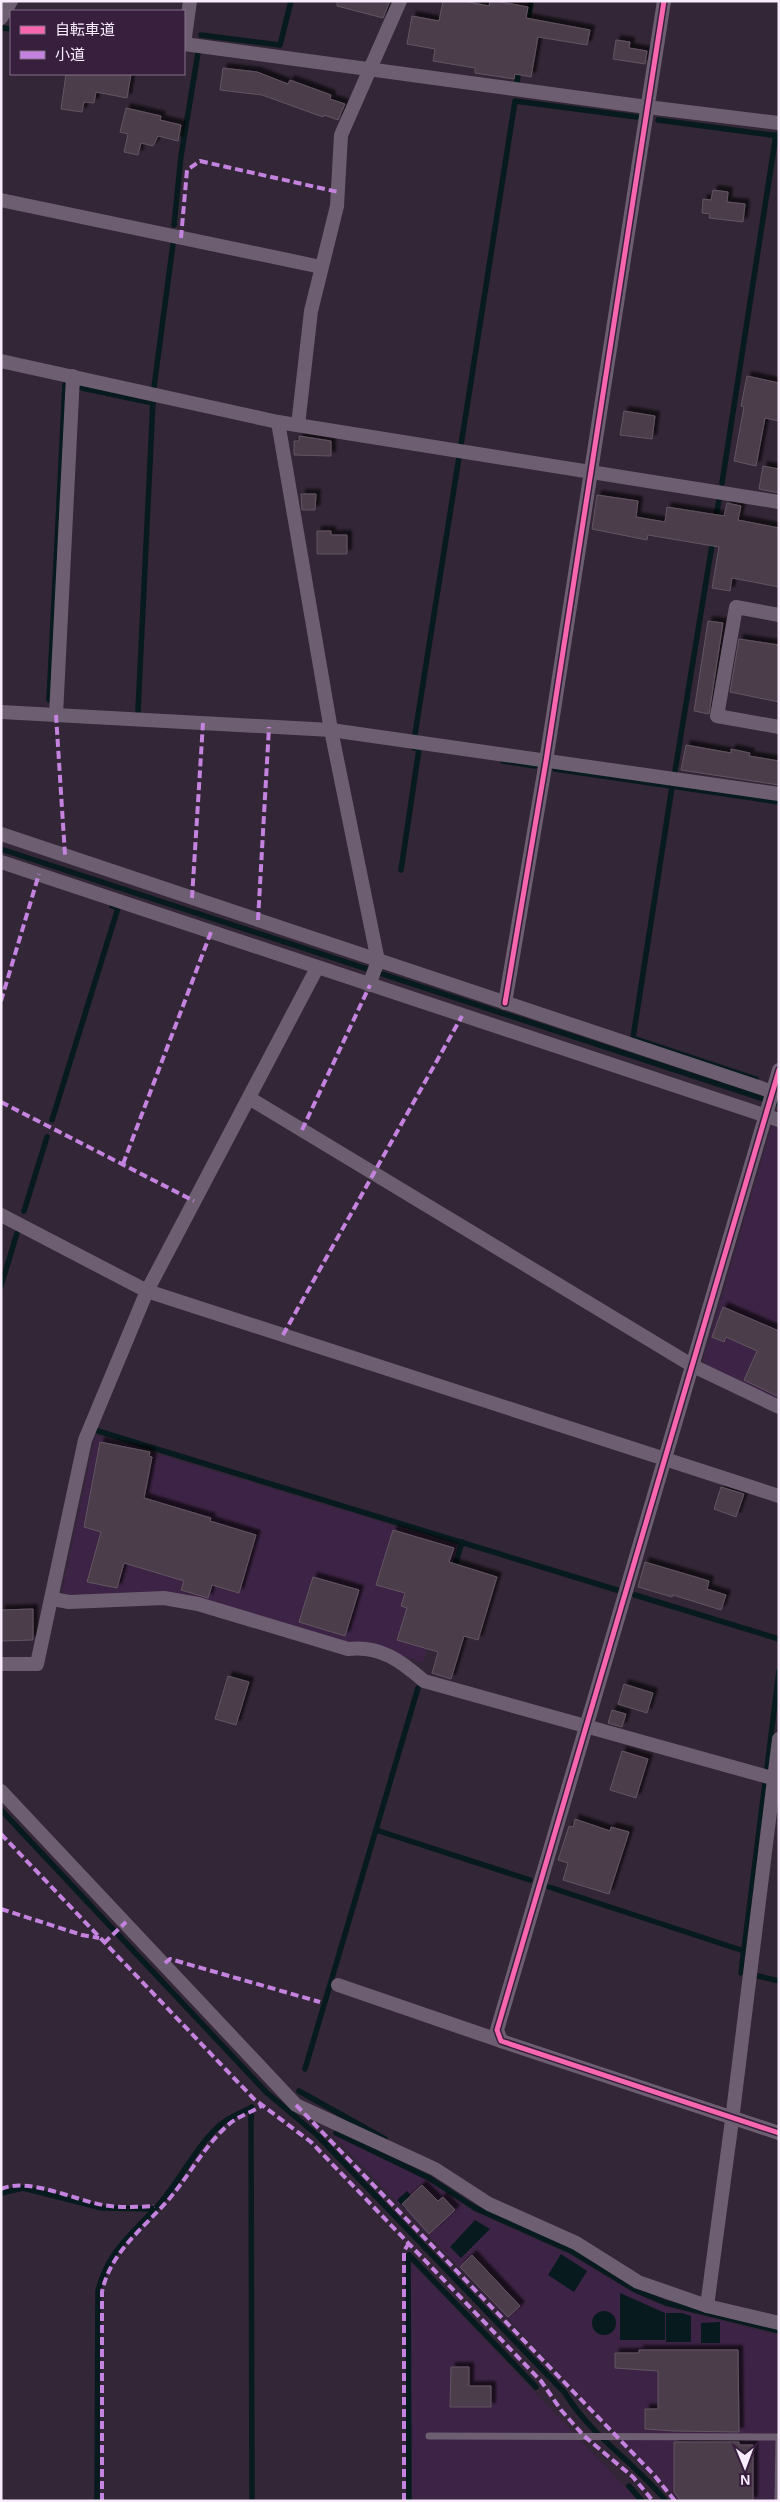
<svg xmlns="http://www.w3.org/2000/svg" width="780" height="2502" viewBox="0 0 780 2502" font-family="Helvetica,'Noto Sans JP',sans-serif">
<style>
.built{fill:#3d2345}
.water{fill:#071a1d}
.lines{fill:none;stroke-linecap:round;stroke-linejoin:round}
.stream{stroke:#071a1d;stroke-width:5.5}
.building{fill:#4b3e4a;stroke:#625561;filter:url(#shadow)}
.service{stroke:#6d5f71;stroke-width:7}
.minor{stroke:#6d5f71;stroke-width:14}
.quiet{stroke:#c483df;stroke-width:4;stroke-dasharray:8 4;stroke-linecap:butt}
.cycleway-casing{stroke:#371f3d;stroke-width:8}
.cycleway{stroke:#f766af;stroke-width:5}
</style>
<defs>
<filter id="shadow"><feDropShadow dx="4.5" dy="-4.5" stdDeviation="1" flood-color="#0009"/></filter>
</defs>
<rect width="100%" height="100%" fill="#332636"/>
<g class="built">
<polygon points="772,1125 779,1127 779,1401 710,1369 703,1360"/>
<polygon points="95,1435 458,1545 423,1663 360,1642 346,1642 199,1600 70,1597 62,1591"/>
<polygon points="332,2134 427,2180 473,2211 569,2254 633,2292 664,2306 779,2335 779,2501 678,2501 655,2474"/>
<polygon points="411,2262 629,2491 637,2501 411,2501"/>
</g>
<g class="water">
<polygon points="407,2191 416,2201 406,2210 397,2200"/>
<polygon points="475,2220 490,2229 461,2258 450,2247"/>
<polygon points="561,2254 587,2271 574,2292 548,2275"/>
<polygon points="620,2293 665,2313 665,2340 620,2340"/>
<circle cx="604" cy="2323" r="12"/>
<polygon points="666,2313 682,2313 691,2316 691,2342 666,2342"/>
<polygon points="720,2322 720,2343 701,2343 701,2323"/>
</g>
<g class="lines">
<g class="stream">
<polyline points="527,26 531,1"/>
<polyline points="3,28 11,29"/>
<polyline points="201,35 280,45 291,1"/>
<polyline points="517,82 519,69"/>
<polyline points="658,120 779,136"/>
<polyline points="174,225 181,156 198,53"/>
<polyline points="154,387 173,244"/>
<polyline points="82,388 153,403"/>
<polyline points="461,445 515,101 637,117"/>
<polyline points="722,483 776,135"/>
<polyline points="715,522 719,500"/>
<polyline points="49,700 65,385"/>
<polyline points="138,711 153,401"/>
<polyline points="415,734 459,457"/>
<polyline points="503,761 535,766"/>
<polyline points="555,769 779,802"/>
<polyline points="675,771 713,539"/>
<polyline points="672,787 633,1038 756,1079"/>
<polyline points="1,849 779,1104"/>
<polyline points="401,870 419,749 414,748"/>
<polyline points="52,1120 118,908 112,906"/>
<polyline points="24,1211 47,1137"/>
<polyline points="1,1286 17,1233"/>
<polyline points="98,1431 617,1590"/>
<polyline points="454,1569 462,1542"/>
<polyline points="635,1595 779,1639"/>
<polyline points="767,1768 779,1671"/>
<path d="M1,1810L266,2092L317,2135L565,2393C591,2436 634,2462 666,2501"/>
<polyline points="376,1830 530,1880"/>
<polyline points="549,1887 744,1951"/>
<polyline points="741,1973 765,1783"/>
<polyline points="758,1976 779,1981"/>
<polyline points="305,2069 418,1688"/>
<polyline points="299,2091 385,2139"/>
<polyline points="251,2115 252,2501"/>
<polyline points="336,2133 429,2178 475,2208 571,2251 635,2290 666,2303 779,2331"/>
<path d="M1,2193L23,2188L102,2208L155,2209C179,2184 198,2141 224,2122C232,2116 243,2112 252,2107"/>
<polyline points="409,2255 536,2387"/>
<polyline points="408,2256 409,2501"/>
<polyline points="629,2486 642,2501"/>
<path d="M97,2501L98,2291C107,2254 129,2236 155,2209"/>
</g>
</g>
<g class="building">
<polygon points="337,1 390,1 383,18 337,6"/>
<polygon points="443,1 463,1 489,6 490,1 495,1 528,7 526,18 590,30 587,45 538,37 531,77 515,74 514,79 475,73 475,68 433,61 435,49 407,44 412,16 439,21"/>
<polygon points="616,40 630,42 629,48 647,51 645,64 613,59"/>
<polygon points="223,68 257,72 288,84 290,80 331,95 330,99 345,104 338,120 324,115 323,117 262,95 220,90"/>
<polygon points="66,74 131,74 127,98 96,92 94,103 84,102 82,112 61,109"/>
<polygon points="126,108 161,116 160,120 181,125 178,141 158,136 153,146 141,143 138,155 124,152 128,134 120,132"/>
<polygon points="713,190 728,192 727,202 745,204 743,222 709,218 710,214 702,213 703,199 711,200"/>
<polygon points="747,376 779,383 779,421 765,418 756,466 734,461 744,407 741,406"/>
<polygon points="624,411 655,416 652,439 620,435"/>
<polygon points="299,436 331,441 331,456 294,455 294,441 299,441"/>
<polygon points="763,466 779,469 779,493 759,489"/>
<polygon points="301,494 316,494 315,510 302,510"/>
<polygon points="597,495 638,501 636,517 665,522 667,507 724,516 727,503 741,506 738,520 779,528 779,587 732,578 730,591 712,588 719,547 648,535 647,540 592,529"/>
<polygon points="317,531 331,531 331,535 347,535 347,554 317,554"/>
<polygon points="708,621 723,623 709,714 694,711"/>
<polygon points="739,639 779,645 779,702 730,692"/>
<polygon points="686,745 731,753 731,749 750,753 749,756 779,761 779,785 681,770"/>
<polygon points="723,1307 779,1331 779,1397 744,1380 757,1351 726,1337 724,1342 712,1337"/>
<polygon points="100,1442 150,1452 149,1456 152,1457 144,1498 211,1518 210,1521 256,1535 239,1593 212,1585 208,1598 181,1590 184,1581 124,1563 117,1588 87,1582 101,1532 84,1527"/>
<polygon points="721,1487 744,1494 736,1517 714,1509"/>
<polygon points="393,1530 454,1548 449,1562 497,1577 478,1640 464,1636 451,1679 432,1673 438,1652 397,1640 407,1608 401,1606 405,1593 376,1585"/>
<polygon points="645,1562 709,1581 707,1589 726,1595 721,1610 673,1595 672,1597 638,1587"/>
<polygon points="313,1577 359,1590 345,1636 299,1622"/>
<polygon points="33,1609 33,1640 1,1641 1,1610"/>
<polygon points="228,1676 249,1682 236,1725 215,1719"/>
<polygon points="624,1684 653,1693 647,1713 618,1704"/>
<polygon points="612,1710 626,1714 622,1727 608,1723"/>
<polygon points="622,1751 648,1759 636,1798 610,1790"/>
<polygon points="575,1819 610,1831 611,1827 629,1832 609,1894 563,1880 568,1863 558,1860 569,1826 573,1827"/>
<polygon points="422,2185 438,2201 443,2197 455,2210 429,2234 402,2204"/>
<polygon points="472,2255 520,2306 508,2317 460,2267"/>
<polygon points="639,2350 738,2350 739,2432 674,2431 645,2429 645,2409 658,2409 658,2371 615,2368 615,2353 639,2353"/>
<polygon points="451,2367 469,2367 469,2386 491,2386 491,2407 450,2407"/>
<polygon points="674,2442 739,2442 739,2445 753,2445 753,2501 681,2501 674,2492"/>
</g>
<g class="lines">
<polyline class="service" points="429,2436 779,2437 778,2501"/>
<g class="minor">
<polyline points="1,18 11,1"/>
<polyline points="184,44 647,107 779,123"/>
<polyline points="184,44 190,1"/>
<polyline points="1,200 321,267"/>
<polyline points="1,361 278,422 779,502"/>
<polyline points="278,422 331,730 378,961 369,985"/>
<polyline points="298,425 311,311 337,206 341,135 400,1"/>
<polyline points="779,615 736,607 717,716 779,727"/>
<polyline points="1,712 331,730 779,794"/>
<polyline points="56,715 73,376"/>
<polyline points="1,834 779,1094"/>
<polyline points="1,862 779,1120"/>
<polyline points="505,1003 546,761 664,1"/>
<polyline points="779,1070 497,2030 501,2041 779,2133"/>
<polyline points="249,1098 693,1366 779,1407"/>
<polyline points="1,1215 147,1291 779,1496"/>
<path d="M53,1599L69,1602L164,1598L198,1604L348,1649C380,1645 401,1661 424,1681L779,1780"/>
<polyline points="1,1664 37,1664 85,1440 147,1291 317,968"/>
<polyline points="1,1791 296,2105 435,2169 489,2204 576,2243 638,2282 707,2306 779,2323"/>
<polyline points="338,1985 501,2041"/>
<polyline points="707,2306 732,2120 779,1739"/>
</g>
<g class="quiet">
<polyline points="181,238 187,170 200,161 338,192"/>
<polyline points="56,715 65,855"/>
<polyline points="192,898 203,723"/>
<polyline points="258,920 269,727"/>
<polyline points="1,1001 39,874"/>
<polyline points="1,1102 194,1201"/>
<polyline points="302,1130 370,985"/>
<polyline points="123,1164 211,932"/>
<polyline points="283,1335 462,1016"/>
<polyline points="1,1834 254,2099 311,2142 541,2381 561,2410 584,2436 633,2477 653,2501"/>
<polyline points="1,1909 82,1935 99,1938"/>
<polyline points="104,1943 126,1922"/>
<polyline points="165,1963 170,1959 320,2002"/>
<polyline points="296,2105 654,2475 675,2501"/>
<path d="M1,2189C29,2177 74,2200 103,2205C120,2208 137,2207 154,2206"/>
<path d="M102,2501V2292C110,2252 144,2228 170,2198C190,2174 204,2147 227,2126C237,2116 251,2113 263,2105"/>
<polyline points="404,2501 404,2251 409,2243"/>
</g>
<defs>
<g id="cycleway">
<polyline points="505,1003 546,761 664,1"/>
<polyline points="779,1070 497,2030 501,2041 779,2133"/>
</g>
</defs>
<use href="#cycleway" class="cycleway-casing"/>
<use href="#cycleway" class="cycleway"/>
</g>
<rect width="780" height="2502" fill="none" stroke="#f9edfd" stroke-width="5"/>
<rect x="10" y="10" width="175" height="65" fill="#371f3d" stroke="#85718a"/>
<rect x="20" y="26" width="25" height="8" fill="#f766af" stroke="#85718a"/>
<text x="55" y="35" font-size="15" fill="#f9edfd">自転車道</text>
<rect x="20" y="51" width="25" height="8" fill="#c483df" stroke="#85718a"/>
<text x="55" y="60" font-size="15" fill="#f9edfd">小道</text>
<g transform="translate(745 2467) rotate(179)" stroke="#371f3d" stroke-width="4" paint-order="stroke">
<path d="M0-4L9 19L0 12L-9 19Z" fill="#f9edfd"/>
<text y="-8" font-size="14" font-weight="bold" text-anchor="middle" fill="#f9edfd">N</text>
</g>
</svg>
